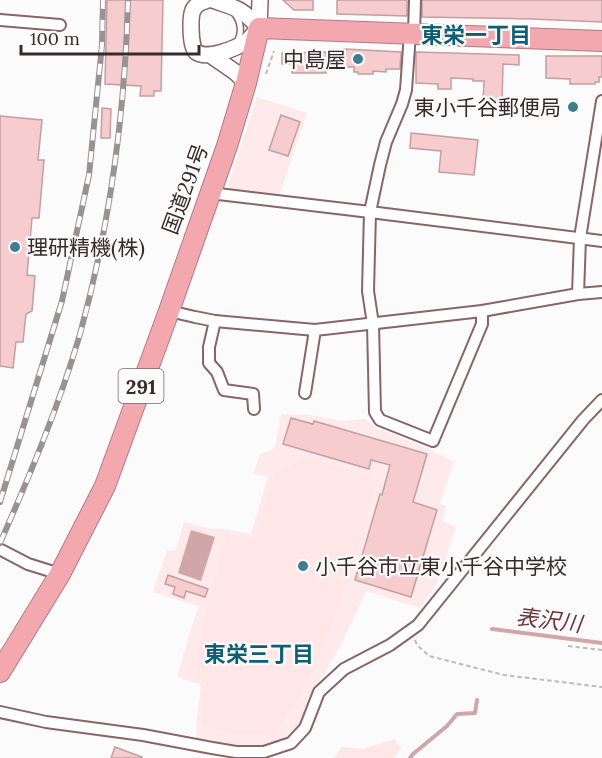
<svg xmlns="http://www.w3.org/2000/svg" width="602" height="758" viewBox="0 0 602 758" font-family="Lora,'Noto Sans JP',serif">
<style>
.built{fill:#ffeaeb}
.green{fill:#ffe7e8}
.water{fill:#d0a6a9}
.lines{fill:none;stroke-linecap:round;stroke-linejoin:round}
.stream{stroke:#d0a6a9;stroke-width:4}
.building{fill:#f7ccce;stroke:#c49ea0;stroke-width:1.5}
.lane-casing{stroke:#896568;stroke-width:8}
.street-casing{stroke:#896568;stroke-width:14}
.secondary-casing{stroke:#896568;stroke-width:18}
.highway-casing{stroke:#b17c80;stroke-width:22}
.path{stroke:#bebaba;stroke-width:2;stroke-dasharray:4.5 3;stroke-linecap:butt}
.lane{stroke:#fff;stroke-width:5}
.street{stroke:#fff;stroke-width:10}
.secondary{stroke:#fff;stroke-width:15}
.highway{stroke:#f2a8ae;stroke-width:20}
.rail-casing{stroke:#999292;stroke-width:6}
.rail{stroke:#fbfbfb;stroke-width:4;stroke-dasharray:11;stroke-linecap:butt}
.poi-dot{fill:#3f7c92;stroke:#fbfbfb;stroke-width:2}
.labels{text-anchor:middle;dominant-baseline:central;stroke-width:4.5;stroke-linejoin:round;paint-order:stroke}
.shield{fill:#fbfbfb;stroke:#726869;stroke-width:1.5}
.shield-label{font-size:20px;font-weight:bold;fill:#38292a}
.poi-label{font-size:21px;fill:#38292a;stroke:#fbfbfb;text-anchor:end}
.street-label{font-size:21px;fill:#38292a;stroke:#fbfbfb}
.neighbourhood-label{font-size:22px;font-weight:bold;fill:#0e5e76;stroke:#fbfbfb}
.water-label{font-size:22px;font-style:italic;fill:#6e363c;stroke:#fbfbfb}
</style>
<rect width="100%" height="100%" fill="#fbfbfb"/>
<g class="built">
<polygon points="257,97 307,113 279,196 231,189 228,185"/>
<polygon points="281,414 310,415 342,421 364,419 379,429 429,449 454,462 440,504 446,506 443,521 456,527 438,582 420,608 366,591 340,647 317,685 306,710 294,731 275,743 257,747 233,745 196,738 197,718 201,685 177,677 192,625 199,606 178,600 153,592 167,551 176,550 184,522 212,529 225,529 251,534 268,477 253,474 260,454 274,449 276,442"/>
</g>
<g class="green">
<path d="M305,458L365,475L377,482C361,541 344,598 320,653C307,682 293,714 270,736L228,733L203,726L202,705L205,682L197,679L198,650L213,585L227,533L255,540L274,475Z"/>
<polygon points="394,739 401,748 394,758 334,758 342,747 363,749"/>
</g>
<polygon class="water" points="191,530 215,537 201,581 178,573"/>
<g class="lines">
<g class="stream">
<polyline points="492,629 602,643"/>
<polyline points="410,758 413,754 447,726 457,714 475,713 477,700"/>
</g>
</g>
<g class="building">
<polygon points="107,0 163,0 161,91 154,91 154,96 140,96 141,86 105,84"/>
<polygon points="283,0 313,0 313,10 294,10"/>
<polygon points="337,0 407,0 407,16 337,14"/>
<polygon points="422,0 602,0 602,22 532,19 422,17"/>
<polygon points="344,49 401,52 400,69 386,69 386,72 373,71 373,74 358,74 358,72 354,72 354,67 344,67"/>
<polygon points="326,52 326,73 292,73 292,64 282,64 282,53"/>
<polygon points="416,52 519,55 519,65 503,64 502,104 483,104 484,81 473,81 473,79 451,78 451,89 438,89 438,84 416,83"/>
<polygon points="546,56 602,56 602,77 599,77 599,82 595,82 595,84 570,84 570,79 546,78"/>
<polygon points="102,108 111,109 110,138 101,138"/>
<polygon points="281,115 300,122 288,156 269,150"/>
<polygon points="0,116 42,120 38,160 44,160 39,218 32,218 27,275 35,276 32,311 26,314 23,342 16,342 13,368 0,366"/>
<polygon points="411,133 478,140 474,175 439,172 441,151 410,148"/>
<polygon points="291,418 313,424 314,421 427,454 413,502 437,510 411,597 355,580 380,494 382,495 390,465 371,460 369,469 283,444"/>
<polygon points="168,575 208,589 205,597 186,591 184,598 173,594 175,587 165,584"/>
<polygon points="115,747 142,757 142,758 111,758"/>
</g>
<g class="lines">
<defs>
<path id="lane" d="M234,13C241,21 243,33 236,43"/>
<g id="street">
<polyline points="0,20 60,25"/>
<polyline points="410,33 406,90 402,104 386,142 380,165 370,212 368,291 373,324 375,412 380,420 433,441 482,324 482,311"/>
<polyline points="414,33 415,0"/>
<polyline points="210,193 370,212 602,241"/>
<polyline points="578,294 580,238 602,101"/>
<polyline points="169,311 195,317 215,321 315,330 482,311 578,294 602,292"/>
<polyline points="215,321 209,347 209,363 217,372 224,390 253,394 254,409"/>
<polyline points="305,393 315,330"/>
<polyline points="1,550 28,564 60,574"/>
<polyline points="0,712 46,722 143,735 212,748 236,752 264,752 291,743 305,728 319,692 344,669 390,645 418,625 583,420 602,400"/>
</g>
<g id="secondary">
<path d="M208,0C202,2 197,3 193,10C190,17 190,46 196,52C206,60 235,49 245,42C250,39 254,33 259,28L260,0"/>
<path d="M212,0C236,8 242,8 259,28"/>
<polyline points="212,56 235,72 246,83"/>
</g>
<polyline id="highway" points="0,672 60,574 105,486 169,311 227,146 246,83 259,28 602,41"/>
</defs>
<use href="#lane" class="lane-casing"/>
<use href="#street" class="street-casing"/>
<use href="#secondary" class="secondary-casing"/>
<use href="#highway" class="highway-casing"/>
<g class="path">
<polyline points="266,74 274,51"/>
<polyline points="415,640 417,645 429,656 504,675 602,687"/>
<polyline points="568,646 602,650"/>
</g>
<use href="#lane" class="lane"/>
<use href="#street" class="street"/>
<use href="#secondary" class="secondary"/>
<use href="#highway" class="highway"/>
<defs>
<g id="rail">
<polyline points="0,502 62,301 89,175 102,45 103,0"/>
<path d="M0,543C30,475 59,406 80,334C110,225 125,113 128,0"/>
</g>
</defs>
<use href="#rail" class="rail-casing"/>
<use href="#rail" class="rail"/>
</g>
<g class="poi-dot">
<circle cx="358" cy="59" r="6"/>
<circle cx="573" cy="107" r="6"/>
<circle cx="15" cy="247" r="6"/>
<circle cx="303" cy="566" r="6"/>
</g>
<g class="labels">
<rect class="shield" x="118.5" y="369" width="45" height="34" rx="4.5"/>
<g class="shield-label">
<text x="141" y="386">291</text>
</g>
<g class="poi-label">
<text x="346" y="59">中島屋</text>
<text x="561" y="107">東小千谷郵便局</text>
<text x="27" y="247" text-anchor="start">理研精機(株)</text>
<text x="315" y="566" text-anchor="start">小千谷市立東小千谷中学校</text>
</g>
<g class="street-label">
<text transform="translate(185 189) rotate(-70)">国道291号</text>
</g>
<g class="neighbourhood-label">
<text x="476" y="35">東栄一丁目</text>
<text x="259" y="654">東栄三丁目</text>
</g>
<g class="water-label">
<text transform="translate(549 620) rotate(7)">表沢川</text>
</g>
</g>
<path d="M21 45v9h178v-9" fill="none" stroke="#38292a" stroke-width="3"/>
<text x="30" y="45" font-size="18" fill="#38292a" stroke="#fbfbfb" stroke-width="4.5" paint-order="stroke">100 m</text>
</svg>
